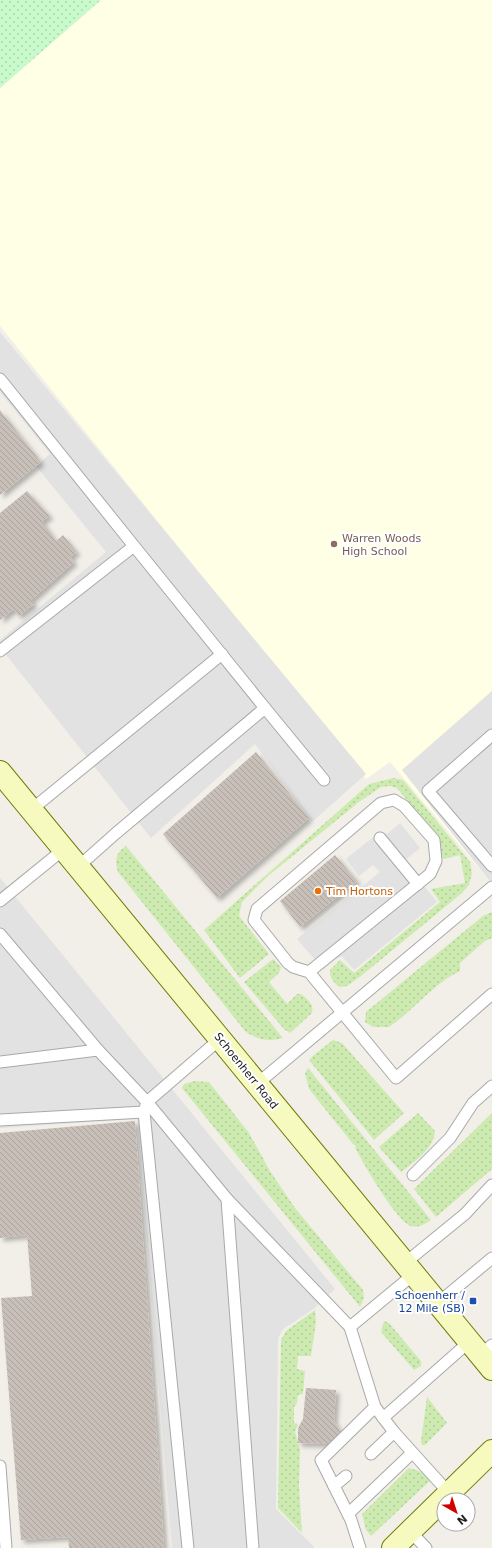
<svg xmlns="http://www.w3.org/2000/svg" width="492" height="1548" viewBox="0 0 492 1548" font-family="'DejaVu Sans',sans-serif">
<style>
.education{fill:#ffffe5}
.grass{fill:url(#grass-dots)}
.park{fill:url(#park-dots)}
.parking{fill:#e2e2e2}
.building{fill:url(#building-back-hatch);filter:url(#shadow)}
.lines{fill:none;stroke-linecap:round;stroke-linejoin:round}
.service-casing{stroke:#a9a9a9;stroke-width:13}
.secondary-casing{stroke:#707d05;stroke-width:24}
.service{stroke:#fff;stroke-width:11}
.secondary{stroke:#f7fabf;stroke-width:22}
.education-dot{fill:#8d6e63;stroke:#fff;stroke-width:1.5}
.food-dot{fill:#e8710a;stroke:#fff;stroke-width:1.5}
.transit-dot{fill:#1a4fb4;stroke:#fff;stroke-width:1.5}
.labels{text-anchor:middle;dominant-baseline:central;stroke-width:4;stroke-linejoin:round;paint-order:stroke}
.education-label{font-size:11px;fill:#785e54;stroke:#fff;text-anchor:start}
.food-label{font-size:11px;fill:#c56008;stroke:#fff;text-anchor:start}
.street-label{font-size:11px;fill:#222;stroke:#fff}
.transit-label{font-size:11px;fill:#164399;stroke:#fff;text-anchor:end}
</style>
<defs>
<pattern id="grass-dots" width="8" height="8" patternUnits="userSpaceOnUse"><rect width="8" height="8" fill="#cdebb0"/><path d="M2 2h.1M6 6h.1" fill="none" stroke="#b0c997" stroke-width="1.8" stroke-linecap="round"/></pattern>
<pattern id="park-dots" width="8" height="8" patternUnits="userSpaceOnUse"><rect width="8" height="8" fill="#c8facc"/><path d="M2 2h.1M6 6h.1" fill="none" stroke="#acd6af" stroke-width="1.8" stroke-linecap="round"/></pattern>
<pattern id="building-back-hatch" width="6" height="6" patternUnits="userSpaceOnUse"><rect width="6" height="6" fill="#c7bfb8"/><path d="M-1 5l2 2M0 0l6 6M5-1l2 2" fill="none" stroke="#aba49e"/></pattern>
<filter id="shadow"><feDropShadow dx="3.5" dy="3.5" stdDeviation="2" flood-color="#0004"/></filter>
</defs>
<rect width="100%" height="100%" fill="#f2efe9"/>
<polygon class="education" points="101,0 492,0 492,884 390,762 366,779 0,326 0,88"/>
<g class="grass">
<path d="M393,778L403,780L470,862L472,873L469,885L462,893L361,976L347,986L340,987C333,982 330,979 330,970L340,960L354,973L440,902L431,889L465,883L460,855L444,859L442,857L439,851V840L434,832L397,788L390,786L381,787L359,802L268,876L242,902L239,916L269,954L240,978L204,930L369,784Z"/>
<path d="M126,846L283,1038C269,1042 257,1040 245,1031L118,872C114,860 116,853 126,846Z"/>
<path d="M492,912V938L485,941L460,963V971C434,983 413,1011 389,1027H373L365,1022L366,1012L483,916Z"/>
<path d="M273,959L281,967L279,973L269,982L287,1004L297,994H301C307,999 316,1005 311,1014L290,1033L284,1029L244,982Z"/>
<polygon points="333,1040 342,1043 404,1113 374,1140 309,1060 314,1055"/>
<path d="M308,1068L431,1220C425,1224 419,1228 411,1226C396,1221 364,1164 355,1148L356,1146L353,1144L309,1089L305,1073Z"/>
<polygon points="195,1081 209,1082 249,1133 270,1171 295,1208 363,1290 364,1298 360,1307 182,1088 184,1084"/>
<path d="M418,1113L435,1131C434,1149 414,1162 401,1172L379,1147Z"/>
<polygon points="492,1113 492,1169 436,1217 414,1189"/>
<polygon points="315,1310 316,1322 311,1356 298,1356 297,1369 305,1371 303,1394 298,1395 297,1403 294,1407 294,1423 298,1424 295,1432 300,1450 299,1486 302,1533 278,1508 281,1340 286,1331"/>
<polygon points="384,1321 389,1323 421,1361 421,1366 414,1370 381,1332"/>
<polygon points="427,1397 447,1423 425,1445 422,1445 421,1441"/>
<polygon points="409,1468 419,1471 432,1479 371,1536 366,1530 362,1514"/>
</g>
<polygon class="park" points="0,0 101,0 0,88"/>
<g class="parking">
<polygon points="0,332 366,774 312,822 255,744 151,838 0,647 0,640 106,552 36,466 50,454 0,392"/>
<polygon points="492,691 492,884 402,770"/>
<polygon points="400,823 420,848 404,861 437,902 354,970 342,956 337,958 323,969 297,939 380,872 373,865 359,876 346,859 381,831 387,834"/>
<polygon points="0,878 335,1289 312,1310 283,1329 278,1338 276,1509 314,1547 313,1548 172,1548 137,1119 0,1128"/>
</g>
<g class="building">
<polygon points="0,410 41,462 0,495"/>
<polygon points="27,491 50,516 42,521 56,541 63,535 77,552 70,557 74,562 31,600 34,604 19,616 14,609 0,620 0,513"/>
<polygon points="256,752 309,818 217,898 163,834"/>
<polygon points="335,855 357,881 300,927 280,901"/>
<polygon points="135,1121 164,1548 69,1548 68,1537 21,1540 1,1298 32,1296 27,1235 0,1238 0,1133"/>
<polygon points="306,1388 336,1390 334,1421 340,1431 335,1444 298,1443 298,1428 303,1419"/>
</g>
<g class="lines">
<defs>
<g id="service">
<polyline points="0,379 134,546 0,651"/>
<polyline points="134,546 265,708"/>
<polyline points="492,735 428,791 492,866"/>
<polyline points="31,810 222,654"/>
<polyline points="380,838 418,884"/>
<polyline points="78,867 115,834 265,708 324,780"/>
<polyline points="0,901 64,849"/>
<polyline points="0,934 98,1050 147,1102 227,1199 253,1548"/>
<polyline points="309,972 430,874 436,861 434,840 404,806 394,800 381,803 257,909 254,920 288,963 293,967 309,972 396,1078 492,994"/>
<polyline points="0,1062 98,1050"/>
<polyline points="257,1084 492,887"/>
<polyline points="0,1120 144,1112"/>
<polyline points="413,1175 450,1138 473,1103 492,1086"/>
<polyline points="227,1199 350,1327"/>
<polyline points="405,1263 465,1214 492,1185"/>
<polyline points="414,1274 350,1327 375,1407 394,1432 449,1493"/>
<polyline points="438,1303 492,1258"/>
<polyline points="480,1355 492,1345"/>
<polyline points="383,1418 469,1342"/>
<polyline points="371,1454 394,1432"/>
<polyline points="0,1466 6,1548"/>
<polyline points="334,1486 346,1476"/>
<polyline points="348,1514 412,1453"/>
<polyline points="410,1531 426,1548"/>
<polyline points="188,1548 144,1112 147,1102 220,1039"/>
<polyline points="360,1548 351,1520 321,1460 375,1407"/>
</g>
<g id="secondary">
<polyline points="0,772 492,1369"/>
<polyline points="393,1548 492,1451"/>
</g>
</defs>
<use href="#service" class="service-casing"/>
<use href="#secondary" class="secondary-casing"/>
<use href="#service" class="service"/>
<use href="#secondary" class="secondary"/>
</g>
<circle class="education-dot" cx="334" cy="544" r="4"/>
<circle class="food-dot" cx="318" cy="891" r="4"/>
<rect class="transit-dot" x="469" y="1297" width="8" height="8" rx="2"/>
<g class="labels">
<g class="education-label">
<text x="342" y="538">Warren Woods<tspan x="342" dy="13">High School</tspan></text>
</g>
<g class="food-label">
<text x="326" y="891">Tim Hortons</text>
</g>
<g class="street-label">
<text transform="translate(246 1071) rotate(51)">Schoenherr Road</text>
</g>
<g class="transit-label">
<text x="465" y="1295">Schoenherr /<tspan x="465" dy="13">12 Mile (SB)</tspan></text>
</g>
</g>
<g transform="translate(456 1512) rotate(141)"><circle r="19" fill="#ffffff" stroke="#a7a7a7"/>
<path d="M0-3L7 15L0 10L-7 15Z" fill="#d40000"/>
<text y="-6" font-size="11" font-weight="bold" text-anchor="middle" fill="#222222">N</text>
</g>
</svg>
